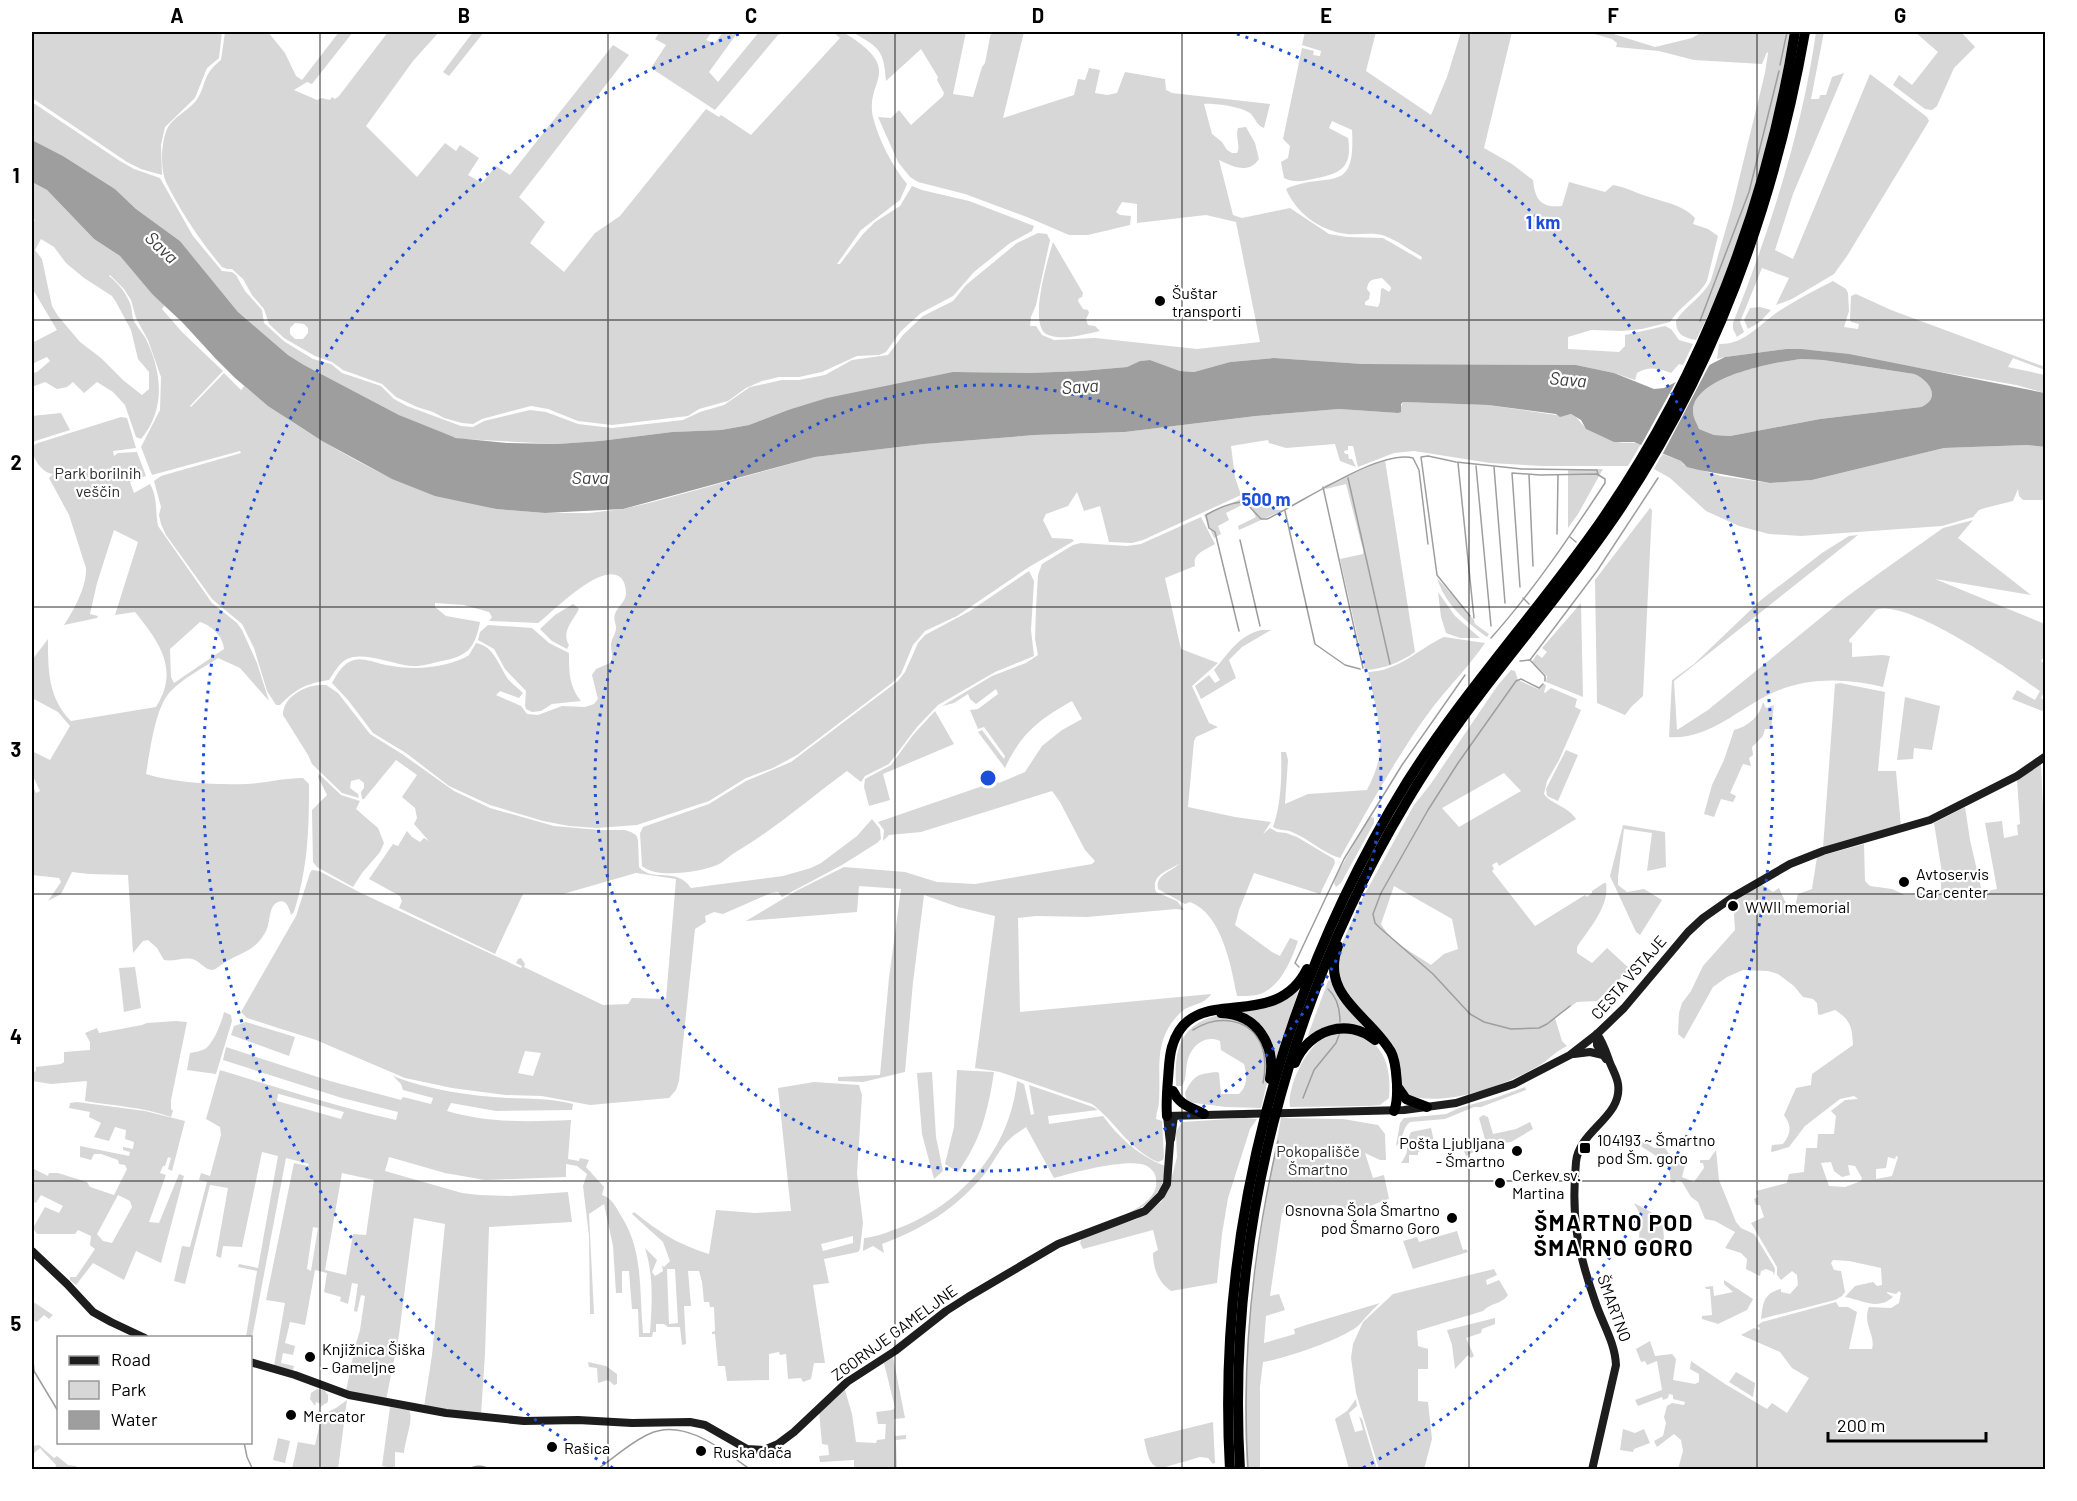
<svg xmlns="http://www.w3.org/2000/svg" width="2077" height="1501" viewBox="0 0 2077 1501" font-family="Barlow,sans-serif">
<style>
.green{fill:#d7d7d7;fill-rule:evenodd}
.water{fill:#9e9e9e;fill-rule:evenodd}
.pier{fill:#fff}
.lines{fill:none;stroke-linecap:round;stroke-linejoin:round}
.stream{stroke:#9e9e9e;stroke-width:1.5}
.secondary{stroke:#1d1d1d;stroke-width:8}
.highway{stroke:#000;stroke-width:10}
.grid{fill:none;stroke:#000;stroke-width:1.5;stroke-opacity:0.55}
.ring{fill:none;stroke:#1d4ed8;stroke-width:3;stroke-dasharray:3 6}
.poi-dot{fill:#000;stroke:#fff;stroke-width:2}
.labels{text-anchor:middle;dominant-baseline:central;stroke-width:4.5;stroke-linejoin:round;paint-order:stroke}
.poi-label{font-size:16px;fill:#000;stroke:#fff;text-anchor:start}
.park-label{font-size:16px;fill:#2e2e2e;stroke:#fff}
.street-label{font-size:16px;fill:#000;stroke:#fff}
.water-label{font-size:18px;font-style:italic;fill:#3f3f3f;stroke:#fff}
.district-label{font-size:22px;font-weight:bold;letter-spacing:1.5px;fill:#000;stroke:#fff}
.centre{fill:#1d4ed8;stroke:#fff;stroke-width:3}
.ring-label{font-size:18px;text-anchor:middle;font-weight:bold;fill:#1d4ed8;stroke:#fff;stroke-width:4.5;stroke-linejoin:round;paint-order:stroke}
.neatline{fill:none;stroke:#000;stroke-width:2}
.grid-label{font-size:20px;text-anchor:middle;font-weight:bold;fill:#000}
</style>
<rect width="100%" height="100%" fill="#fff"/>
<g class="green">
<polygon points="32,32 222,32 219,58 207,68 195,98 165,127 161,145 162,175 141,169 127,162 32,98"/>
<path d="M225,32H268L285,53L296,76L302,80L339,32H353L312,84L307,82L294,90L317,100L322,98L330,100L332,97L335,99L339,96L388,32H439L413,61L366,126L417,177L445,143L456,151L460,145L479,158L468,175L482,183L496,166L510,175L613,45L629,55L519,197L545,222L530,243L564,272L595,233L620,216L706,109L719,117L721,115L751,135L840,38L833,32C844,31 849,36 858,42C900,73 865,83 873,117C879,141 892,165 907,184L900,200L861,230L837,264H840L863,234L875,222L900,206L912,186L922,190L969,201L1034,226L1032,231L1010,243L974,272L953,296L921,313L901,331L886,352L879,355L857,356L822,372L799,377H779L762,381L746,388L728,401L699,409L688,416L612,425L578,421L548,409L531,406L482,419L473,424L462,423L444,418L433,412L417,407L396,397L382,384L343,370L332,362L315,356L284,338L269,324L264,309L252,295L243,279L232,269H227L222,267C200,241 181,212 166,182C160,169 161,140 168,127C174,117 187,111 195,102C207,87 201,75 221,60ZM295,323L304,324L308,328V333L303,339H295L290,334V328Z"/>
<polygon points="473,32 484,32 449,76 443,72"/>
<polygon points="660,32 712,32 706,40 715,43 723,32 738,32 709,72 718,82 759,32 785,32 778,35 715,110 651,68 666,45 655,39"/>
<path d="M852,32H966L953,94L973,97L982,67L985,63L991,32H1024L1003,118L1074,95L1078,79L1085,80L1089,68L1100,70L1095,93L1107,95L1117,93L1125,72L1165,79L1166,90L1172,93L1270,104L1264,128C1256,125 1256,119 1251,114C1244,107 1214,103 1204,104L1212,134L1222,142L1227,150L1232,153H1237C1241,146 1235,137 1238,128L1246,127L1255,143L1259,159C1248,175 1232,166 1219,160L1233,215L1242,218L1290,208L1329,234L1347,237L1383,238L1421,260L1422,257C1410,250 1398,241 1385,236C1374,232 1360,235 1347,234C1320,231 1296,213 1286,189C1328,170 1356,198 1352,130L1332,121L1329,128L1348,138C1353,168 1340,174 1313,179C1303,181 1294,183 1284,178L1281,162L1288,158L1290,146L1283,139L1302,48L1314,51L1313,55L1320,56L1321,51L1302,45L1305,32H1376L1366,71L1431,115L1447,77L1461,32H1512L1484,148L1512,164L1533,180C1535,200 1541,208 1562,206L1569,182L1605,192L1613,185C1625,187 1634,192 1646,196C1663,202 1682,204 1695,218L1693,224L1708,229L1718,236L1707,281C1698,297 1680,306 1670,322L1642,329L1622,331L1591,330L1568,337V349L1619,352L1625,346V335L1665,326L1671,329L1679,340L1693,344L1683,365L1679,364L1671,373C1659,368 1648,366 1637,373L1635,380L1614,373L1576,365L1363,364L1274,358L1230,362L1194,372L1180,371L1150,360L1140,361L1127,367L1081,371L1029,373L967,372L788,410L749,425L721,430L672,432L600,441L557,444L462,439L448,436L399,415L304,365L288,355L238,312L180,241L136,209L115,189L63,156L32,140V102L120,161L134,169L160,178L193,236L222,271L232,272L236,275L245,291L262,310L264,323L285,342L313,359L331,364L342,373L381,386L394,399L407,406L461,426L473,427L484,421L530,410L546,412L578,424L612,428L683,420L700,412L724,405L750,387L782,380H799L825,375L852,360L888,355L903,335L923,316L953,301L966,285L1017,243L1038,233L1047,234L1050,240L1036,305L1031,317L1030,326H1036L1042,335L1054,340L1095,338L1197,349L1260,342L1236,222L1206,215L1137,223V204L1122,202L1116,212L1120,215L1131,216L1130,225L1088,235H1069L1027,217L965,194L918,182L910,177L898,162L878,117L891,118L899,110L911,125L943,96L944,93L937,80L938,77L921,49L886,81C884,50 879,47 852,32ZM1382,278L1391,287V289L1389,292L1383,288L1381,289L1380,302L1378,307L1365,305V302L1369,299L1370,293L1367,289C1369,278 1373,280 1382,278Z"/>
<path d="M1587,32H1607L1655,47L1692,38L1702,32H1790C1775,121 1752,211 1717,295C1711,311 1703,325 1696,340C1684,338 1676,334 1676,321C1685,306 1704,296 1711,280L1733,204L1765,73L1768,53L1767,52L1762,64L1694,60L1659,51L1616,47L1617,43L1612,39Z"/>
<path d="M1816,32H1824L1811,99H1819L1820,95H1826L1832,77L1844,73L1793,194L1775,250L1793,259L1870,74L1927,117L1929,121L1847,256L1834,274L1792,299L1776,305L1789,278L1762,268L1740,322L1744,332L1737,337L1733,329V323C1770,229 1802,132 1816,32Z"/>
<polygon points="1915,32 1961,32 1975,47 1954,68 1937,106 1932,110 1925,109 1893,85 1899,75 1912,85 1938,52"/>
<path d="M32,182L47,190L94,239L120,256L152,294L165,305L162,309L182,332L223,371L190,406L191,407L224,373L241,390L244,386C289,423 339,453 393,479L495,509L545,513H589L623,509L653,502L815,457L924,444L1035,435L1125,432L1256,416L1339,409L1398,413L1403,402L1488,405L1563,416L1571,414C1579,418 1579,422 1585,427C1589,431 1606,438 1612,440C1622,445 1631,441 1641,444L1628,466H1543L1490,463L1414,451L1394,453L1358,467L1353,446H1348V450L1344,451L1345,454H1348L1349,459H1352L1356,467L1340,461L1335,444L1286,448L1269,443L1268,440L1231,446L1235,477L1241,495L1143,540L1132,543L1109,542L1100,506L1084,511L1077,492L1068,506L1046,514L1043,520L1052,538L1072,539L1074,541L1029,567L957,616L925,631L913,645L901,674L892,683L797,755L773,768L746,778L709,801L637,825L597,828L569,826L543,821L490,805L449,786L406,753L373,733L348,700L332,683C337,674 343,663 354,660C363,657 376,663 386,665C413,670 438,669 464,658L469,655L476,643C494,646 499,666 508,679C512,684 518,688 523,693L519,698L500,691L496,695L521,706L527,714L538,715L562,706L585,707L594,704L598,699L592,675L596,669L610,663C614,656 611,653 611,645C611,639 616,634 616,628C616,622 613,620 615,614C617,607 625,603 626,594C626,589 625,581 620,577C600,562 553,612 538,623L489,621L492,617L489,612L464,605L435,603V607L446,616L480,622C475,648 468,656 442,661C431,663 422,667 411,666C393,664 362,651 347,659C339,663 334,673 329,680C305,684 297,688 280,705H276L267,691L254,648L242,624L212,599L166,535L161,524L159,515L161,507L154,481L161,476L241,453L240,451L152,475L141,447L160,410L161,377L148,340L136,318L131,300L124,289L110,275L109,276C119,284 127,294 131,306C132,310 132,315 133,319C136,326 142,332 146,339C162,372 166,410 141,439L136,437L125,405L113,392L97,382L84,393L73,382L67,387L57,389L45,382L32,387V373L37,372L50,361L47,357L32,364V343L57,330L32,288V225L35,220L32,218ZM41,239L54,247L66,263L84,278L112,296L116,302L131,330L138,359L149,372V389L142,395L124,381L101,358L80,342L58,316L52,306L42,259L35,250Z"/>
<path d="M1053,242L1083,293L1082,297L1079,298L1078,301L1083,309L1088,310L1089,313L1086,319L1088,325L1095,326L1100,331C1084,334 1064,341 1048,335C1027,327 1048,259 1053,242Z"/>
<path d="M1833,281L1846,289L1848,293L1849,311L1844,327L1858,329L1859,324L1851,322L1850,319L1851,296L1856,294L1891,310L2045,367V370L2013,358L2008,367L2045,375V393L2016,385L1821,351L1786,349L1725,357L1717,359L1719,344C1744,345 1760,324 1779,311C1796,300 1815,290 1833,281Z"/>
<polygon points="1760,307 1771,310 1760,322 1748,329 1744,320 1750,308"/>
<path d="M1802,359L1823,360L1914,374C1929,380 1942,398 1921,407L1820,419L1730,436L1714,435L1699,429C1697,423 1693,418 1693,411C1694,376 1775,362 1802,359Z"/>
<polygon points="61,413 70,430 32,442 32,416"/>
<path d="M121,417L127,418L136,448L113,451L114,456L118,453L137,452L146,476L130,482L134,493L150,484C158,498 155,511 158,526L212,603L237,623L242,630L257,663L269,701L240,668L218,658C203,668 185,677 172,690C155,705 150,752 146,774C175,783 216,785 247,784C266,783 284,778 303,778L309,784C309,831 308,867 294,912L291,915C289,908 286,897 276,903C269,908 270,921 267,929C256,952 242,951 224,963C220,965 216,970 212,970C205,970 199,960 192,959C183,957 174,962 164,960L157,948L148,940L143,941L133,953L128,875L89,874L72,872L61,894L48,901L61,882L59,878L32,875V784L36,793L40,791L32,774V751L50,760L70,726L58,712L32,698V660L48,639C48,670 48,698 71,721L156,707C180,669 159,642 135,612L115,615L138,542L114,530L97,583L90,614L98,616L97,618L64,625C74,610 87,586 86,568L69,515L49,478L53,474C42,473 31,457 32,446L38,443ZM200,622C212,626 223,636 224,649L174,683L171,677L170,649Z"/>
<polygon points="2027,445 2045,447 2045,500 2023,500 2019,496 2018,489 2013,501 1985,508 1979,510 1973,517 1942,526 1801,536 1769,534 1739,526 1706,511 1670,478 1654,469 1662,454 1681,461 1684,465 1721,476 1770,483 1812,480 1944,448"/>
<path d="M1385,460L1415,652C1399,663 1384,669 1365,670L1340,559L1363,554V550L1346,484L1326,489L1324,486Z"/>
<polygon points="1603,469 1578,514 1568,528 1568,470"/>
<path d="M1243,498C1259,498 1266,511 1283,510L1239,530L1238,526L1256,517L1248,502L1226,513L1229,520L1218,526L1221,534L1214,538L1204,515Z"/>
<polygon points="1650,508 1652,510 1643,696 1632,706 1625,715 1597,703 1595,580"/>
<path d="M1201,517L1215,544C1206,550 1192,553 1195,566L1165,578L1181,649L1218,663L1192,686L1209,723L1218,727L1196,737L1194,741L1188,807L1235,817L1271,822L1263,834L1270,828L1277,832L1286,833L1297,837L1334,859L1335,863L1320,894L1254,873L1239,910L1235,925L1272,952L1280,956L1290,938L1298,941C1291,961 1280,989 1257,995C1251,996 1243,996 1237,996C1231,966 1222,914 1190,902L1185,904L1158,889C1155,874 1172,872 1180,863C1169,871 1150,874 1156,892L1177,901L1184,910L1176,909L1087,917L1036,916L1018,918L1020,1012L1211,994C1205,1005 1189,1004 1180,1013C1153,1040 1161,1067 1159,1101C1159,1107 1156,1113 1156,1119L1162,1121L1164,1157L1163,1160L1158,1162C1128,1149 1116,1122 1092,1104L1000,1072L975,1068L995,916L958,907L924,895L913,982L905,1072L863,1082L838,1081V1077L880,1075L889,978L901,889L859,886L857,912L746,921L796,891L844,867L905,872L937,882L975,884L1092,864L1095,861L1085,850L1060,802L1052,791L921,832L889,835L883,841L884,830L878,822L997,781L999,783L1025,772L1042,746L1062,730L1082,719L1072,701C1040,719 1021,733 1005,768L978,732L982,730L1004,759L1005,756L984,727L978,729L970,710L978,709L998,694L996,689L976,704L970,699L968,694L954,703L942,706L992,676L1026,663L1038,655L1035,639L1036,609L1038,575L1042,564L1073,545L1081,543L1127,546L1141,544Z"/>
<path d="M1973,520L1958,538L2031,595L1935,579L2045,624V655L2041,661L2045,664V696L2043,694L2041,698L2045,701V712L2012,699L2017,690L2035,700L2040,691C2013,672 1906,597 1876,610L1849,640L1850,643L1852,642V657L1882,655L1890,656L1883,687C1846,678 1805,677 1770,694C1737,710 1708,740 1669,737L1672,680L1694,664L1761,600L1822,553L1849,536L1858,535L1674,681L1677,730L1708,710L1845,598L1878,574L1943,528Z"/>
<path d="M1029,571L1034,581L1031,630L1034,656L995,672L938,705L917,727L889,764L865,776L861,782L847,771C810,798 775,829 736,852C730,855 724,862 717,865C700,872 657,879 642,866L640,833L643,827L709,804L746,781L791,762L898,681L905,672L918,643L925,635L970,611Z"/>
<path d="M1437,578L1474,620L1475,624L1489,634L1487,637C1465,621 1445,604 1437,578Z"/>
<polygon points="1438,592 1455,616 1480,638 1460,638 1446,633 1441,617"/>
<polygon points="1581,603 1583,697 1546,682 1547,676 1532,662 1537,654 1542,658 1547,652 1542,648"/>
<path d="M573,604L579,609C573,621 561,631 569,645L567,649L552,641L540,629L555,615Z"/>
<path d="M488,625L532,628L549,643L569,653C569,672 569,686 581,701L552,704L541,711L532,712L526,709L525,705L526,691L505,669L494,649L478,640L480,632Z"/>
<path d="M1261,630H1271L1242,647L1229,660L1236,678L1201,699L1195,686L1209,675L1215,683L1220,680L1214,670C1229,653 1238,636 1261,630Z"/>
<path d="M1444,637L1485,643C1468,668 1445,690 1427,715C1394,761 1368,809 1340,858C1323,853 1309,839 1292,832C1285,829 1279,831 1273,827C1281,805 1282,776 1281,752H1286L1288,760L1285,804L1308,794L1367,790C1372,780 1377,769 1379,758C1384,736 1373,695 1368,672C1399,671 1418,649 1444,637Z"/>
<path d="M1511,670L1515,671L1518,680L1538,689L1544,684L1546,685L1544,692L1545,693L1551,688L1577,699L1575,707L1581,710L1559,760L1547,781L1544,794C1552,805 1568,806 1576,819L1499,866L1497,862L1492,865L1494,869L1492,871L1535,926L1585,895L1587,897L1592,893V891L1604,883H1606C1610,906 1589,929 1577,947V953L1592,963L1607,948L1630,969L1597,1001L1577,1002L1555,1018L1562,1041L1567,1046C1554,1052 1546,1063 1533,1069C1498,1088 1444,1107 1405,1095L1397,1066L1371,1025L1339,980L1338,952L1362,899L1414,805L1430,785L1498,685ZM1504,773L1521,791L1459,827L1442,808ZM1394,886L1452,919L1458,949L1444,954L1431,965C1415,954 1391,942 1381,924Z"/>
<polygon points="1840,683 1885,692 1878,771 1896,771 1901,827 1823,848 1835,684"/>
<path d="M320,685H326L338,693L370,734L402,754L454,791L490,808L554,826L600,830H625L631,832L636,835L638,840L639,867C653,883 676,866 691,888L783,876L811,868L821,863L857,836L872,819L880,829L881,839L877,843L842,865L782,897L778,892L771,893L723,914L714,912L705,916L706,922L695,929L679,1081L676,1090L669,1098L590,1105L542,1096L505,1095L452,1088L405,1078L316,1040L247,1018L241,1012L296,916L310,873L312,870L319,871L361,893L521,968L522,966L516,963L518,959L521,958L525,964L524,967L603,1005L628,1004L632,998L666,999L676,879L636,873L563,894H523L495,954L399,908L402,901L400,896L369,879L393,844L398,846L407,831L412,837L420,842L424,838L429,841L414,824L417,818L415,808L402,797L417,775L396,760L364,799H362L361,792L364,788V783L359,779L351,781L350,788L358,794L359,798L342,793L312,764L308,755L283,715C283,697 304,686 320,685ZM525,1051L541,1053L533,1076L518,1073Z"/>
<polygon points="1905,697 1940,706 1932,750 1914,748 1913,759 1897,760"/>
<path d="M1763,702L1766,708L1774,705L1771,729H1765L1763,736L1752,747L1753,755L1749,758L1751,766L1743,764L1730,793L1736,796L1733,802L1721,799L1714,817L1704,814L1712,785L1724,760L1734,730C1749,726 1760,716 1763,702Z"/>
<polygon points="935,711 954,744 883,774 890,800 869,806 864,787 865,779 891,765 913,735"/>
<polygon points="1566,750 1578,755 1558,801 1547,796 1546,789"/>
<path d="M2041,764L2046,870L2045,1469H1678L1683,1451L1681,1440L1674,1434L1657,1447L1654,1441L1663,1436L1666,1423L1664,1417L1667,1406L1672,1403L1684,1405L1685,1402L1673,1399V1395L1669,1394L1668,1398L1663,1400L1662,1397L1638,1406L1635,1400L1662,1390L1657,1361L1647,1365L1645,1361L1641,1362L1636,1349L1650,1341L1655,1356L1672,1354L1676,1359L1673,1380L1695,1384L1699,1382V1374L1690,1369L1691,1361L1725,1384L1767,1409L1772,1403L1787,1413L1809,1378L1792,1368L1780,1352L1741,1335L1754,1328L1759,1330L1760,1328L1757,1326L1762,1322L1836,1302L1839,1307H1848L1857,1312L1849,1349H1872C1876,1335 1862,1324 1869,1307L1891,1308L1899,1303L1901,1293L1899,1291L1896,1294L1887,1292V1293L1893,1297C1877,1311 1863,1300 1845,1297L1855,1286L1873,1282L1877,1286L1882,1285L1881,1268L1849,1261L1833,1260L1831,1263L1834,1270L1841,1271L1845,1292L1842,1296L1835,1300L1761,1319C1763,1304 1763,1293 1781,1289V1292L1790,1294L1798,1285L1797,1275L1792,1271L1781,1280L1777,1275V1267L1751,1223L1764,1217L1760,1205H1756L1754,1199L1758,1197L1756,1191L1787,1183L1789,1174L1804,1172L1806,1148H1817L1818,1134H1834L1836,1116L1831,1111L1845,1100L1858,1099L1854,1096L1840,1099L1805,1126L1789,1147L1772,1152L1771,1151L1772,1145L1783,1144C1791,1134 1792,1126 1784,1115L1796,1088L1811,1085L1812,1074L1853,1045C1852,1027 1851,1020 1835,1010L1820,1015L1818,1014L1817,1003L1813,999L1803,997L1794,986L1778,974L1768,971L1743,970L1727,977L1713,987L1684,1039L1678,1034L1679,1013L1682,1003L1691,991L1703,966L1735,930L1734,915L1738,899L1761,884L1773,892L1779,888L1788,908L1791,909L1795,906L1798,894L1812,889L1817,857L1864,844L1865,881L1870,886L1892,889L1905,895H1941V880L1943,879L1934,823L1965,807L1970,840L1982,892L1997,889L1985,823L2002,821L2004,838L2018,835L2017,825L2020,824L2017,780ZM1896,1156L1898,1157L1892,1176L1876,1179V1169L1886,1168L1888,1157L1895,1159ZM1831,1162L1834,1171L1842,1177L1850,1175L1848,1165L1855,1166L1862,1178L1861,1181L1845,1187L1829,1186L1821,1163Z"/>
<polygon points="319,774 341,795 360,801 356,809 378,828 384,843 380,852 362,873 353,887 317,867 313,862 312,810 327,795 318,777"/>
<polygon points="1371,817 1374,818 1374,823 1341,883 1336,887 1334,883 1336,876 1368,820"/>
<polygon points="1623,825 1665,832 1666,867 1647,871 1652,833 1624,829 1618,877 1618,885 1627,892 1644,889 1662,900 1640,935 1636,932 1610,876"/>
<polygon points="135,967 141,1008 124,1012 119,968"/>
<polygon points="1330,980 1332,980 1369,1029 1310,1037 1308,1035 1328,981"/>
<polygon points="1298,988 1299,989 1275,1062 1272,1048 1233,1010"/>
<path d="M224,1012L231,1015L232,1021L216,1074L187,1070L190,1053C195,1052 201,1051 205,1049C214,1043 222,1021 224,1012Z"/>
<path d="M1219,1015L1237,1018L1263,1039L1268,1079L1261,1108L1226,1107L1187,1102L1185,1093C1194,1075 1197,1074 1217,1072L1219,1073L1221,1094H1239C1248,1086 1247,1075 1244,1064L1221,1050L1220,1041C1204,1034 1190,1047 1187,1063C1185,1073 1187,1078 1182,1086H1176C1174,1049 1180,1024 1219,1015Z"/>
<path d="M176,1021L187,1022L171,1100V1109L173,1111L171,1117C143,1107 114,1106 85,1101L87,1081L51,1084L32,1081V1073L36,1071V1067L61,1064L64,1062V1052L90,1050V1042L85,1033L97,1028L99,1033L142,1025L147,1023Z"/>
<polygon points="246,1022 295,1037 289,1056 231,1035 234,1026"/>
<path d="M1345,1033C1351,1034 1358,1035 1363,1037C1388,1047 1391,1076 1389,1098L1380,1105L1369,1106L1290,1107C1287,1087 1305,1050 1322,1039C1328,1035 1337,1034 1345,1033Z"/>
<path d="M226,1047L330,1081L401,1100L403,1097L431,1104L433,1098L403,1090L401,1084L393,1076C428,1090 471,1096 508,1098C532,1099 549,1098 573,1104L572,1110L496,1111L451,1103L447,1111C488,1123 528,1122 571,1120L568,1159L579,1161L580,1158L589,1160L586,1167L604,1187L602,1195C614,1199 617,1210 623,1219C644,1254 639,1294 643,1333H650C652,1305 654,1276 645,1248L657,1260L652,1272L655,1276L663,1271L662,1265L664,1267L670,1261L663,1242L632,1214L634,1212C661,1233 675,1243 709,1254L716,1210L755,1213L791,1211L778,1088L814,1082L859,1085L862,1095L857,1174L863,1223L860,1249L858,1252L824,1259L829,1283L813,1285L825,1363H814L811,1379L803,1382L801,1378L788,1379L786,1354L780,1355L779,1352L769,1354V1380L727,1381L725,1366H718L715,1334H712V1332L715,1331L714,1307H710L709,1302H704L702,1282L699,1271H688L691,1306H684L686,1344L682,1345L680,1327H668L664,1324H656V1332H653L652,1337H639L638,1309H632L629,1271H622V1293H616L613,1246L604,1204L589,1214L594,1314H590L589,1236L583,1186L587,1174L577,1166L566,1164V1177L485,1180L445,1173L389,1157L385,1171L462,1193L479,1195L510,1196L568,1192L572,1222L489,1227L485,1354L481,1415L424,1407L432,1355L445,1224L414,1218L399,1335L386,1400L346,1391L355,1347L360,1330L365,1296L361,1295L357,1312L354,1311L358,1284L352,1283L348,1304L340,1301L341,1297L324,1292L327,1273L315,1270L305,1325L290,1322L285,1343L295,1346L293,1355L283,1353L281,1363L294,1366L293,1370L274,1366L285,1303L266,1300L294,1163L308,1166L309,1164L286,1158L251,1343L250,1338L246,1337L257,1271L238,1267L239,1264L258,1268L278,1156L262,1152L242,1247L223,1246L221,1258L216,1256L228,1188L210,1185L185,1284L174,1281L182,1246L190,1247L207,1182L199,1180L201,1173L210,1176L221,1135L220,1127L206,1119L220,1070C279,1088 336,1106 396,1120L398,1112L342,1098L223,1060ZM278,1094H279L344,1112L341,1119L277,1101ZM342,1173L374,1180L366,1235L353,1234L346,1275L325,1270ZM313,1227L318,1228L311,1271L307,1269ZM853,1236V1243L823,1251L821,1244ZM667,1269H675L678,1323L669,1324Z"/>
<path d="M957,1070L994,1072C988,1111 981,1140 958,1172L945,1164L954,1127Z"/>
<polygon points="932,1072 936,1137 943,1171 934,1179 922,1134 917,1073"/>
<path d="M1017,1081L1024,1084L1031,1115L1034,1114L1029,1085L1093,1107L1098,1110L1048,1116L1049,1124L1103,1116C1119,1138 1139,1156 1165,1166C1164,1197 1145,1207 1120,1218C1134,1209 1163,1198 1155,1175C1153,1169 1147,1165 1141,1164C1120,1160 1075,1172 1054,1178L1026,1127C1021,1131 1015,1134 1011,1138C1000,1147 993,1164 984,1175C954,1210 924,1228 882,1244L884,1253L873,1246L863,1251L864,1238C876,1237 888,1232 899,1228C962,1204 1010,1149 1017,1081Z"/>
<path d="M1525,1087L1526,1090L1481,1107H1474L1445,1119L1410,1122C1402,1128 1403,1141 1396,1146L1400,1123L1404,1118L1446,1114L1459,1108L1495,1098Z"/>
<path d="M77,1102L145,1111L185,1121L172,1171L168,1169L171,1158L168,1157L165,1166H163L160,1173L166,1175L149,1222L159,1223L179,1174L184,1176L161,1263L136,1251L124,1280L93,1263L76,1285L70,1280V1277H76L95,1249L90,1245L91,1236L78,1230L75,1234H37L33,1228L45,1207L59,1213L63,1206L41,1195L36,1203L32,1201V1168L48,1176L49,1173H58L87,1182L90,1187L114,1195L127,1169L125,1165L119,1164L118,1160L101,1154H94L91,1160L80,1157V1146L129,1156L130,1152L123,1150V1147L133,1149L134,1142L125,1139L126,1130L115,1127L109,1141L94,1137L101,1123L89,1117L90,1112L69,1108L70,1103ZM118,1195L130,1201L132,1207L112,1243L103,1241L97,1234Z"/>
<polygon points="1483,1115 1488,1117 1493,1134 1516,1129 1530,1122 1533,1129 1511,1142 1487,1145 1466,1156 1464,1151 1486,1143 1479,1118"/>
<path d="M1246,1118L1257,1119L1250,1129L1228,1198L1222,1234L1217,1283L1171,1291C1158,1282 1153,1268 1153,1253L1158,1250L1153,1230L1083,1249L1080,1243L1082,1237L1137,1219L1161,1202L1168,1191L1170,1184L1177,1157L1176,1132L1182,1122Z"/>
<path d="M1281,1118L1343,1119L1378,1125L1385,1134L1386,1160H1380L1365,1153L1373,1178L1384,1175L1389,1199C1377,1202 1364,1211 1351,1210C1345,1210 1340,1205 1333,1205L1282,1213L1270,1296L1279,1294L1285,1310L1266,1316L1264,1343L1295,1334L1294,1329L1306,1325L1380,1303C1372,1310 1367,1316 1360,1324C1347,1338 1283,1359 1263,1362L1260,1387V1469H1247C1239,1351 1259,1234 1281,1118Z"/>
<path d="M1431,1128L1435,1146L1418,1152V1155H1409V1163H1401C1406,1156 1409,1150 1406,1143L1411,1132Z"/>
<path d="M1638,1140L1645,1142L1654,1148H1665L1674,1161L1687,1158L1682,1177L1694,1182L1704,1168L1703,1163H1700V1160H1709L1716,1150L1719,1180L1736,1222L1741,1228L1754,1234L1773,1265L1775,1269L1774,1276L1773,1272L1766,1269L1761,1271L1760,1276L1746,1269L1747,1259L1741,1253L1725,1248L1735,1232L1715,1221L1705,1219L1698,1202L1691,1197L1682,1182L1677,1180L1674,1183L1670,1181C1673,1163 1654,1155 1639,1145L1637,1143Z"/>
<polygon points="1634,1203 1662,1218 1665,1248 1639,1241 1640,1214"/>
<polygon points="1457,1231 1463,1250 1466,1249 1468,1252 1413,1269 1403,1241 1417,1237 1419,1242"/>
<path d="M1494,1269L1497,1275L1486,1280L1487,1285L1499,1280L1508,1295C1502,1304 1490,1303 1483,1311L1417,1331L1418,1346L1428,1349V1369H1418V1401L1428,1402L1432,1439L1424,1469H1379L1356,1393L1351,1358L1353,1344L1363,1322L1393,1294Z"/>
<polygon points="1724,1280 1753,1299 1747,1310 1718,1324 1702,1319 1702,1316 1712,1315 1710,1289 1706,1289 1705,1287 1713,1286 1714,1296 1733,1292 1724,1284"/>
<polygon points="32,1301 53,1315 49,1319 44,1315 37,1322 32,1320"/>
<polygon points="1495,1318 1495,1324 1482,1329 1481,1333 1466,1338 1474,1356 1471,1358 1468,1355 1455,1369 1452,1345 1447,1330"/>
<polygon points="893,1357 905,1418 894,1419 895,1436 906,1435 906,1439 896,1440 897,1469 854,1469 854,1460 820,1462 819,1456 829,1455 828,1445 822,1444 819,1411 843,1389 845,1390 852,1414 856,1442 876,1443 877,1440 885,1439 886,1424 878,1424 876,1412 892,1410 895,1408 884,1363"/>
<polygon points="588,1362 606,1366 617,1374 617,1384 614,1385 608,1380 598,1383 597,1368 589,1367"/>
<polygon points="1736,1372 1755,1383 1753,1397 1729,1382"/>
<polygon points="317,1389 324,1390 328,1395 328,1402 320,1407 321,1404 316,1402 315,1406 310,1399 311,1393"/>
<polygon points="1356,1399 1357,1406 1349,1413 1355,1432 1363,1430 1359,1416 1362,1419 1377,1469 1349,1469 1335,1419 1347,1411"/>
<polygon points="347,1400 338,1469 292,1469 298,1442 315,1445 322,1415 336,1408"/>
<path d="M390,1407L409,1410C414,1419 405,1440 404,1453L395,1452V1468L403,1469H392V1468L382,1466Z"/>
<path d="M1213,1422L1215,1463L1213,1464L1208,1458L1200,1457L1162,1468C1148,1468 1147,1450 1144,1439Z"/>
<polygon points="1623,1429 1635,1433 1644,1429 1650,1443 1634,1449 1633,1452 1620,1450"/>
<polygon points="278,1438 290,1441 285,1463 273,1460"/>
<polygon points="39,1445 54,1458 57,1456 68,1465 76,1466 79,1469 55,1469 56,1465 40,1448 34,1453 32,1451 32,1446"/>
</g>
<path class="water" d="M32,140L63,156L115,189L136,209L180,241L238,312L288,355L304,365L399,415L456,438L507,443L557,444L600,441L672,432L721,430L749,425L788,410L827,398L953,372L1029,373L1081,371L1127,367L1140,361L1150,360L1180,371L1194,372L1230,362L1274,358L1363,364L1576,365L1614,373L1654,389L1664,388L1725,357L1786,349H1801L1849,354L2045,393V447L2027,445L1944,448L1812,480L1770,483L1699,470L1687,467L1681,461L1634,442H1614L1586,429L1581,420L1571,414L1560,417L1556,414L1488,405L1403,402L1401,404V412L1398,413L1339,409L1256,416L1125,432L1035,435L924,444L815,457L623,509L545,513L496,509L435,496L392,479L322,441L268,406L235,378L216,359L182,322L152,294L120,256L94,239L47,190L32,182ZM1802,359L1823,360L1914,374C1929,380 1942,398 1921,407L1820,419L1730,436L1714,435L1699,429C1697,423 1693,418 1693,411C1694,376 1776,362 1802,359Z"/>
<polygon class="pier" points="1713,358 1661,457 1640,447 1678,378"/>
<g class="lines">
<g class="stream">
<polyline points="1780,65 1787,32"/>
<polyline points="1700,321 1749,192 1779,71"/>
<polyline points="1458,463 1474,618"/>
<polyline points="1476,466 1491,626"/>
<polyline points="1494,467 1505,603"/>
<polyline points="1529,475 1533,566"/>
<polyline points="1348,478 1390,664"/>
<polyline points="1323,487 1363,668"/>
<polyline points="1285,511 1315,644 1345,665 1360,669"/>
<polyline points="1557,534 1558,475"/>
<polyline points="1570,537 1576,542"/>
<polyline points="1240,540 1260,626"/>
<polyline points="1523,598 1529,604"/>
<polyline points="1470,616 1437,575 1421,457 1428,456 1456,462 1522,469 1597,470 1598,475"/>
<path d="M1239,631L1215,532L1209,528L1206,515C1218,508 1231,502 1245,502L1261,519H1267C1300,504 1379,449 1413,458L1419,470L1428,544"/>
<path d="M1491,638C1534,590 1570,536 1605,483V479L1597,474L1540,475L1512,473L1520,587"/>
<polyline points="1530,660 1597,571 1658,478"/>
<polyline points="1520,661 1530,660 1545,676 1545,681"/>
<polyline points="1543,684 1539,688 1521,679 1516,681 1458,763 1428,810 1381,893 1373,914 1375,923 1380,928 1433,974 1470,1014 1484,1022 1511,1029 1539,1028 1547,1024 1570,1006"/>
<polyline points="1299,967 1295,963 1344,859 1402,765 1465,675"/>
<path d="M1328,989C1337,997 1340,1011 1340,1022"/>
<path d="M1193,1030C1218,1014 1253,1017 1263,1050C1266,1061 1265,1073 1263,1083"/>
<polyline points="1303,1098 1314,1070 1336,1043 1339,1035"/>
<polyline points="32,1351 34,1371 58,1411"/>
<polyline points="244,1442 247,1457 253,1470"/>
<path d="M468,1470C476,1464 483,1466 492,1470"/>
<path d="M593,1470L599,1468C615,1457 631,1442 649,1434C684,1417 724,1451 751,1470"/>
<path d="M1248,1470C1241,1359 1253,1249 1278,1141"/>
</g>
<g class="secondary">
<polyline points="1597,1034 1597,1045 1606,1059"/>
<polyline points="1574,1054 1590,1052 1603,1055"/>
<polyline points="1171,1139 1174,1116"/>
<polyline points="32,1251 67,1284 93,1312 111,1322 145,1338"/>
<polyline points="250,1362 295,1375 349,1395 446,1413 524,1421 578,1420 632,1423 690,1422 705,1425 747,1449 764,1450 778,1444 794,1432 847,1382 895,1351 946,1311 968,1297 1058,1244 1145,1211 1161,1195 1167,1184 1170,1143 1167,1116 1404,1110 1456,1103 1514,1084 1570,1055 1597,1034 1624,1008 1688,932 1703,918 1733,897 1790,864 1823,851 1930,820 2017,776 2046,756"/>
<path d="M1592,1470L1616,1365C1615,1342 1602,1323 1595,1301C1577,1250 1571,1216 1576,1162C1579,1130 1623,1117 1618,1084C1617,1077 1613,1070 1610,1063C1606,1052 1604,1044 1597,1034"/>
</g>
<g class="highway">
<path d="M1338,946C1319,996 1371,1016 1391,1052C1396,1061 1396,1073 1397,1084C1397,1093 1398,1102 1394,1111"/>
<path d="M1221,1013C1258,1014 1276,1046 1270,1079"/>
<path d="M1295,1063C1308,1030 1348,1017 1375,1040"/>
<polyline points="1397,1086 1406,1099 1427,1107"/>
<path d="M1173,1091C1180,1106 1191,1107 1204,1114"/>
<path d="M1167,1116C1166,1103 1167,1091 1168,1079C1169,1068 1169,1057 1172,1047C1191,979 1274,1036 1307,969"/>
<path d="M1230,1470C1216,1230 1281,986 1407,782C1465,690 1539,610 1601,521C1702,375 1767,206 1795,32"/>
<path d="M1240,1470C1226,1237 1287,1002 1406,803C1465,702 1546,617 1612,521C1713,374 1774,207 1805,32"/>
</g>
</g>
<path class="grid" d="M320,32V1470M608,32V1470M895,32V1470M1182,32V1470M1469,32V1470M1757,32V1470M32,320H2046M32,607H2046M32,894H2046M32,1181H2046"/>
<g class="ring">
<circle cx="988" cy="778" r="393"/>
<path d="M613 1468A785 785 0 0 1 739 34M1237 34A785 785 0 0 1 1363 1468"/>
</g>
<g class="poi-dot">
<circle cx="1160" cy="301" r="6"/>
<circle cx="1904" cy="882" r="6"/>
<circle cx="1733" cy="906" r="6"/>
<rect x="1579" y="1142" width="12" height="12" rx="3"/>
<circle cx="1517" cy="1151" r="6"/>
<circle cx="1500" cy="1183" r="6"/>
<circle cx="1452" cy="1218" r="6"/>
<circle cx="310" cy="1357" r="6"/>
<circle cx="291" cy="1415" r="6"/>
<circle cx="552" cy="1447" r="6"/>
<circle cx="701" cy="1451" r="6"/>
</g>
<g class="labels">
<g class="poi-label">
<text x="1172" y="292">Šuštar<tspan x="1172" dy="18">transporti</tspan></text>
<text x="1916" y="873">Avtoservis<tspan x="1916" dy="18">Car center</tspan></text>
<text x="1745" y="906">WWII memorial</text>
<text x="1597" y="1139">104193 ~ Šmartno<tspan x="1597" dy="18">pod Šm. goro</tspan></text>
<text x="1505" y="1142" text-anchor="end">Pošta Ljubljana<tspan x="1505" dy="18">- Šmartno</tspan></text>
<text x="1512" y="1174">Cerkev sv.<tspan x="1512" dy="18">Martina</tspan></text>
<text x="1440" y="1209" text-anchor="end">Osnovna Šola Šmartno<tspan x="1440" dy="18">pod Šmarno Goro</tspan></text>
<text x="322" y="1348">Knjižnica Šiška<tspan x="322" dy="18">- Gameljne</tspan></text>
<text x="303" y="1415">Mercator</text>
<text x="564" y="1447">Rašica</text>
<text x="713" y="1451">Ruska dača</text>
</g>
<g class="park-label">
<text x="98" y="472">Park borilnih<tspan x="98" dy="18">veščin</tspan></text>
<text x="1318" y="1150">Pokopališče<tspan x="1318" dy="18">Šmartno</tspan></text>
</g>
<g class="street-label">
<text transform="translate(1628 977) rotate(-49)">CESTA VSTAJE</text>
<text transform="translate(1615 1308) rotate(70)">ŠMARTNO</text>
<text transform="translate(894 1332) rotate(-36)">ZGORNJE GAMELJNE</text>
</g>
<g class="water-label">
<text transform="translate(162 247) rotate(44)">Sava</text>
<text transform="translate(1568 379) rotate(5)">Sava</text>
<text transform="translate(1080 386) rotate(-4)">Sava</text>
<text x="590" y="477">Sava</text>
</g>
<g class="district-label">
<text x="1614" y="1222">ŠMARTNO POD<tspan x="1614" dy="25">ŠMARNO GORO</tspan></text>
</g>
</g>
<circle cx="988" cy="778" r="9" class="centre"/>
<g class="ring-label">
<text x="1543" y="229">1 km</text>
<text x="1266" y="506">500 m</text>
</g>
<rect width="2077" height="1501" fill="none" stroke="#ffffff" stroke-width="66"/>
<rect x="57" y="1336" width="195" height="108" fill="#ffffff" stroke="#999999" stroke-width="1.5"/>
<rect x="69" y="1356" width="30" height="9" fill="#1d1d1d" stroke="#999999" stroke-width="1.5"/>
<text x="111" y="1366" font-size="18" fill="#000000">Road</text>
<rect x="69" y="1381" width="30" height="18" fill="#d7d7d7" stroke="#999999" stroke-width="1.5"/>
<text x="111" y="1396" font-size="18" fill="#000000">Park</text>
<rect x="69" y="1411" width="30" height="18" fill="#9e9e9e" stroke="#999999" stroke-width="1.5"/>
<text x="111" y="1426" font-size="18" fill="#000000">Water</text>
<path d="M1828 1432v9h158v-9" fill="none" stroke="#000000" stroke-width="3"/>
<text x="1837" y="1432" font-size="18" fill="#000000" stroke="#ffffff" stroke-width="4.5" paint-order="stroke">200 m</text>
<rect x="33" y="33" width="2011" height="1435" class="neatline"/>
<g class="grid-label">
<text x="177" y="23">A</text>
<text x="464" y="23">B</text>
<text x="751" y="23">C</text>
<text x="1038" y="23">D</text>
<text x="1326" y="23">E</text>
<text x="1613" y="23">F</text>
<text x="1900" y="23">G</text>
<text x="16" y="183">1</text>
<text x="16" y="470">2</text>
<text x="16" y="757">3</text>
<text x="16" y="1044">4</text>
<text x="16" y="1331">5</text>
</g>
</svg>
